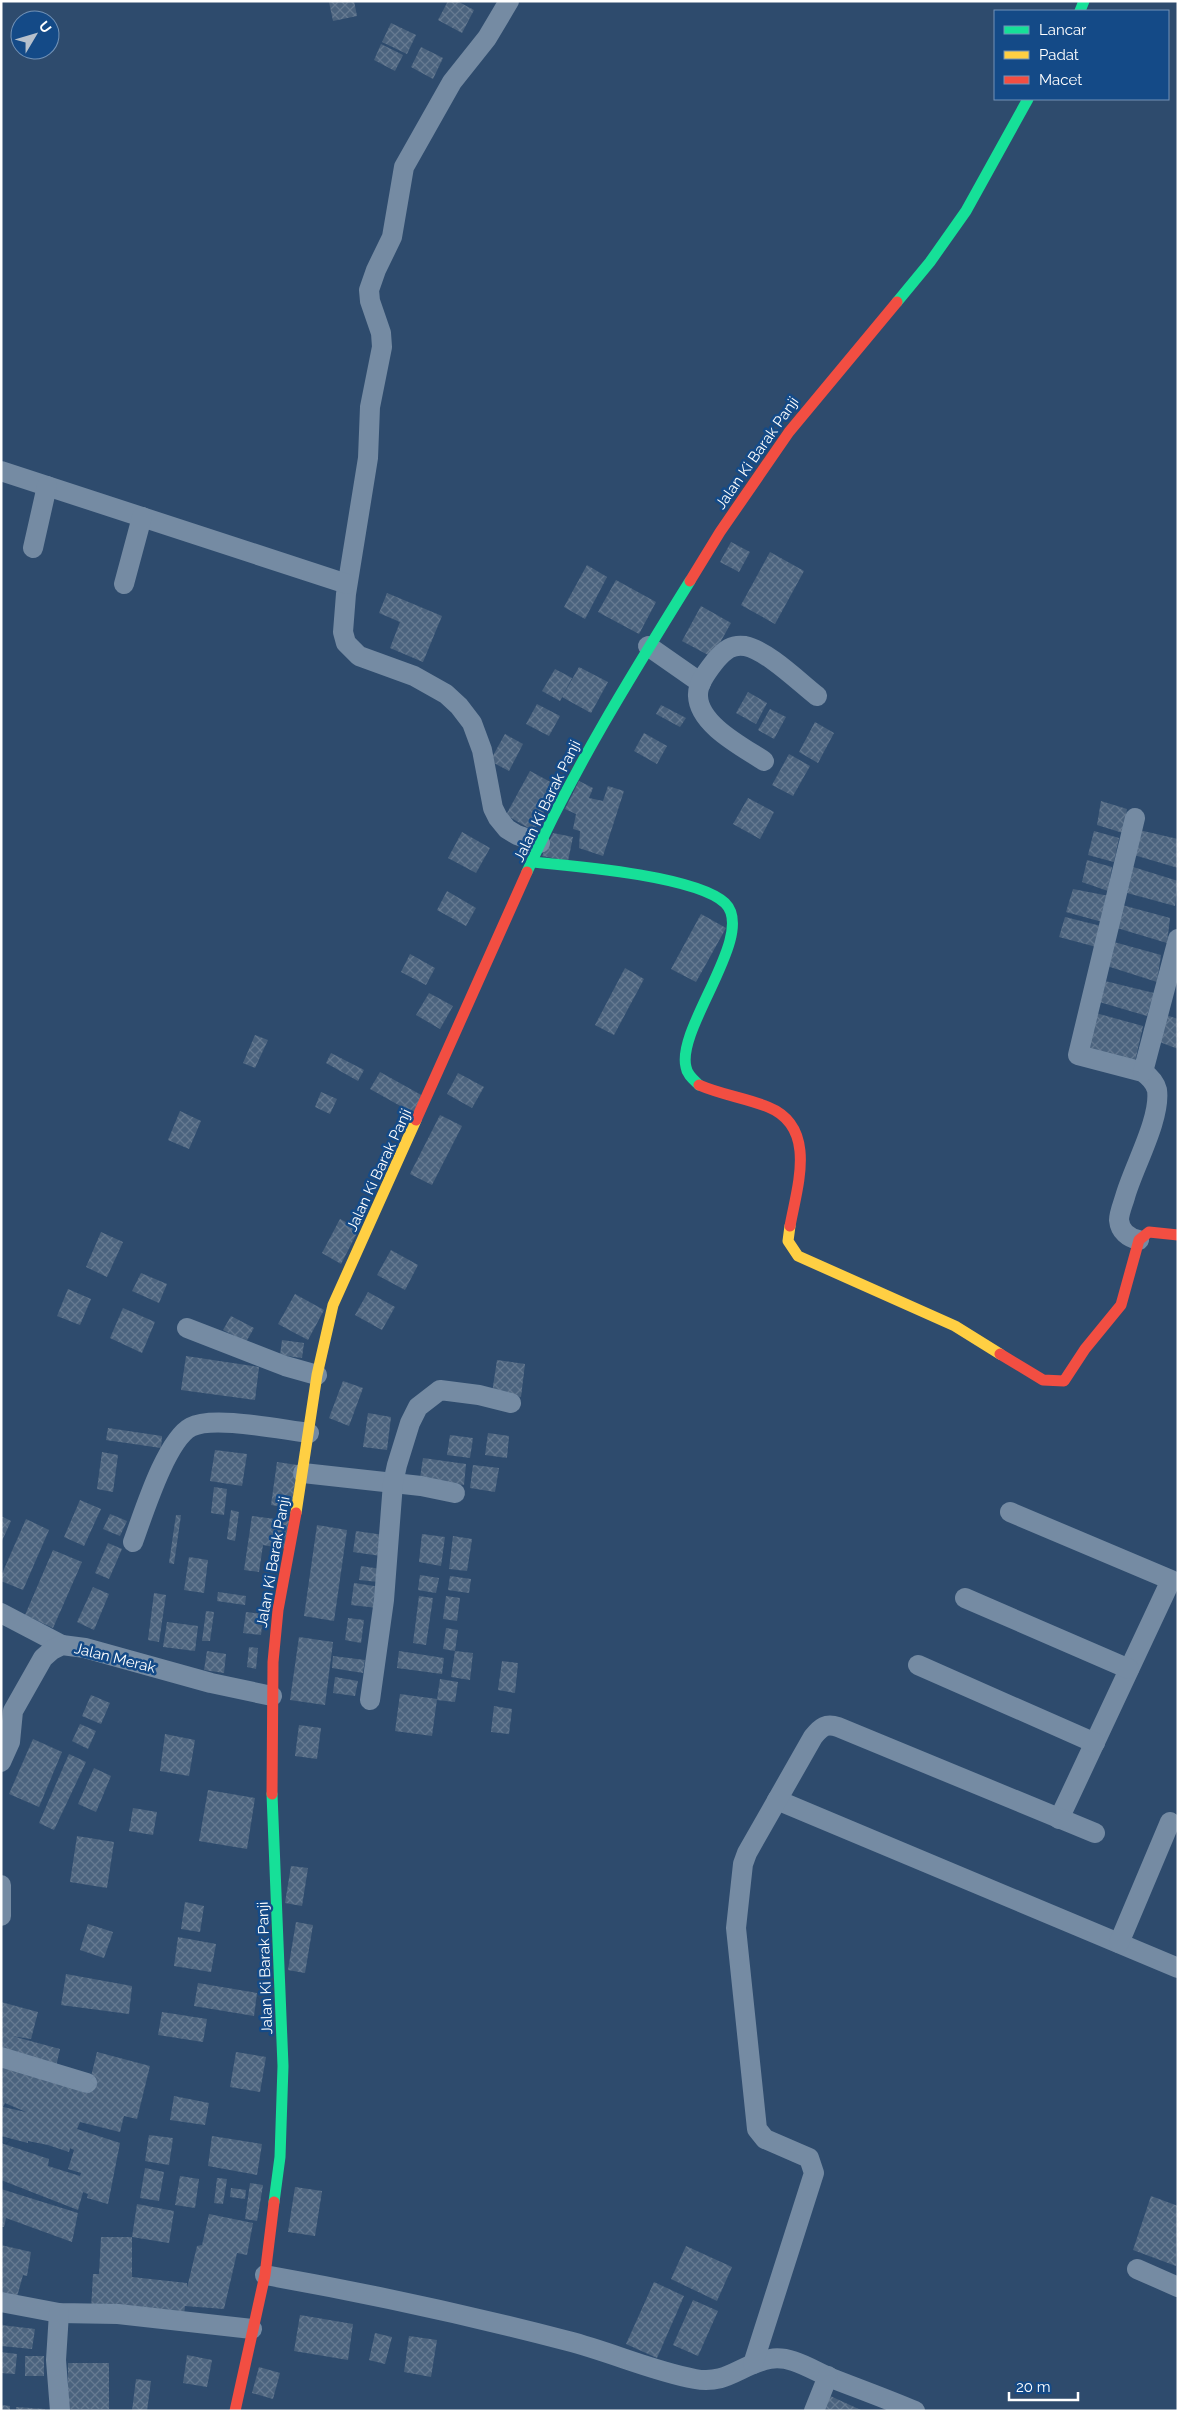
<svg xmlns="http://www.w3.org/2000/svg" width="1179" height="2412" viewBox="0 0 1179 2412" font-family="Raleway,sans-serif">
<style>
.building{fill:url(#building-cross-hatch);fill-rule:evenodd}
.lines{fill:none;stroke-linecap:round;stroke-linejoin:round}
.street{stroke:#758ba3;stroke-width:20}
.fast{stroke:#16e098;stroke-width:11}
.slow{stroke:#ffcf43;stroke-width:11}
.jam{stroke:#f24e42;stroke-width:11}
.labels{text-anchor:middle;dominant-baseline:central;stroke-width:5;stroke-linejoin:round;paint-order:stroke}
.street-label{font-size:15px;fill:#fff;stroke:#144a87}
</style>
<defs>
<pattern id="building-cross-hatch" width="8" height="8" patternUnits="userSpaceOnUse" patternTransform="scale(1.25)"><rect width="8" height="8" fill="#4b637e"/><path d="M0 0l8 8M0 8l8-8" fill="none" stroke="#667a91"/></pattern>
</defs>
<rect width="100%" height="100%" fill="#2e4b6d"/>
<g class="building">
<polygon points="354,1 357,16 333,21 329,2"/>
<polygon points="448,1 457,1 474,10 462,33 438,20"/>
<polygon points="391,23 416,35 407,54 382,42"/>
<polygon points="381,44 403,55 395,71 374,60"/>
<polygon points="421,47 443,58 433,79 411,67"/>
<polygon points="731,542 750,552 739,572 720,562"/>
<polygon points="770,552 804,571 775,624 741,605"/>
<polygon points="587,565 607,577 585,619 564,607"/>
<polygon points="616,580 656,602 639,634 598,612"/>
<polygon points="387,593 442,616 423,662 390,648 400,622 379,613"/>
<polygon points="701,606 731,623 712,657 682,641"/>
<polygon points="579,667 608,682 591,713 562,697"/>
<polygon points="555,669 572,678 560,701 542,691"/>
<polygon points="748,692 767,703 756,724 736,713"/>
<polygon points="537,704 560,716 549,736 526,724"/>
<polygon points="661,705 686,718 680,727 656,714"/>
<polygon points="770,709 786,717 774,739 758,730"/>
<polygon points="815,722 834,733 818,763 799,752"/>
<polygon points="644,733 667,746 657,764 634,751"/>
<polygon points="505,734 523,744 509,771 490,761"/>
<polygon points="789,754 810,766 793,796 772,785"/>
<polygon points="530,771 558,786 534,831 506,815"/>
<polygon points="579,781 593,788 589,798 603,801 608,786 624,791 603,856 579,848 580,831 573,829 576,814 565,809"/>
<polygon points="748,798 774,812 760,839 733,824"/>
<polygon points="1101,801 1127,809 1123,833 1097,825"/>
<polygon points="1139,830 1178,839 1178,868 1134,855"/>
<polygon points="1094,831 1119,838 1114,862 1088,855"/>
<polygon points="462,832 490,848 476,873 448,858"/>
<polygon points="553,833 573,837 568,861 542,856"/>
<polygon points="1087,860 1112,867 1108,891 1082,882"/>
<polygon points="1133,867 1178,881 1175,906 1127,893"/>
<polygon points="1073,889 1109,896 1106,923 1066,912"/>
<polygon points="447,891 476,908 466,926 437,910"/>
<polygon points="1122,905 1170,918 1167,943 1117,928"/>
<polygon points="701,914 726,928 696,982 671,969"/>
<polygon points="1065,917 1101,926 1100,948 1059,937"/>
<polygon points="1114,942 1161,955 1157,982 1107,966"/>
<polygon points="410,954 435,968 426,985 401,972"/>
<polygon points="625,968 644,979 614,1035 595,1025"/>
<polygon points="1101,980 1154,993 1147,1016 1096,1001"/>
<polygon points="429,993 453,1006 440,1029 416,1015"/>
<polygon points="1092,1012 1143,1026 1135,1062 1084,1049"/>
<polygon points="1166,1015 1178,1019 1178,1049 1157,1041"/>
<polygon points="255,1035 268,1040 255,1068 243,1063"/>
<polygon points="331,1053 364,1070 358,1081 326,1063"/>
<polygon points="380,1072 423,1096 413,1113 370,1089"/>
<polygon points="458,1073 484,1087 472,1108 447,1094"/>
<polygon points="321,1092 337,1099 330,1114 315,1107"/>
<polygon points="180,1111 201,1121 189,1149 168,1140"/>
<polygon points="440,1115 462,1126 432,1185 410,1174"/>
<polygon points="340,1219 359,1229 341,1264 322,1253"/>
<polygon points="101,1232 123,1242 107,1277 86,1267"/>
<polygon points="391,1250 418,1265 405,1290 377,1275"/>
<polygon points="141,1273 167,1284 159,1303 132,1291"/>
<polygon points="68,1289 91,1299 80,1325 57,1316"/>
<polygon points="368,1292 395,1307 382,1330 355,1315"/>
<polygon points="295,1294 324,1310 308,1340 278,1324"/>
<polygon points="123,1308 155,1322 142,1353 110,1338"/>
<polygon points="231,1316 254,1328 246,1342 223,1330"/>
<polygon points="282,1340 304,1343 302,1358 280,1355"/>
<polygon points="186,1356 259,1367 255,1400 181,1390"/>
<polygon points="497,1360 525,1364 521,1397 492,1393"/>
<polygon points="343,1381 363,1388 349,1426 329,1418"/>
<polygon points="368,1413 391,1417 387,1450 363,1447"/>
<polygon points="108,1428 162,1436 161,1448 106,1440"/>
<polygon points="488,1433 509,1436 507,1458 485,1455"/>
<polygon points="450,1435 473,1438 470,1458 447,1455"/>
<polygon points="215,1450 247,1454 242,1486 210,1481"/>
<polygon points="102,1452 118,1455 113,1492 97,1489"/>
<polygon points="423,1458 466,1464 464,1485 420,1478"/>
<polygon points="277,1462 297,1465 292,1508 271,1505"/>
<polygon points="473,1465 499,1468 495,1492 470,1488"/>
<polygon points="214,1487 227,1489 224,1515 211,1513"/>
<polygon points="80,1500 101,1509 84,1546 64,1537"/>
<polygon points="231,1510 239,1512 235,1541 227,1539"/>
<polygon points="110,1514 127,1521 120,1536 103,1529"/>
<polygon points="176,1515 181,1515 174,1564 169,1563"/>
<polygon points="1,1516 11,1521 1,1543"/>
<polygon points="252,1516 290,1521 286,1549 263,1545 259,1572 244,1570"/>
<polygon points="26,1519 49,1530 23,1590 1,1581 1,1576"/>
<polygon points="317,1525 347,1530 334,1621 304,1616"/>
<polygon points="356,1531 384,1535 381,1556 353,1552"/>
<polygon points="422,1534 445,1537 441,1566 419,1562"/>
<polygon points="453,1536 472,1539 467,1571 449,1569"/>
<polygon points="108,1543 122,1549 109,1579 95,1573"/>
<polygon points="53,1550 82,1562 53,1628 25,1615"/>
<polygon points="189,1557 208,1560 204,1593 184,1590"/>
<polygon points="361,1566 381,1569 379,1582 359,1580"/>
<polygon points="420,1575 439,1578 436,1593 418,1590"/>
<polygon points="450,1576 471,1579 469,1593 448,1590"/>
<polygon points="354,1583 381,1587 378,1608 351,1605"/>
<polygon points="93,1587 109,1594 94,1630 77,1622"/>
<polygon points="218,1592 246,1596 245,1605 217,1601"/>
<polygon points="154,1593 166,1595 159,1642 148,1640"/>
<polygon points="419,1596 433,1598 426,1645 413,1643"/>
<polygon points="446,1596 460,1598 457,1621 443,1619"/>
<polygon points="206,1611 214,1612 210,1641 202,1641"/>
<polygon points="246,1612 263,1614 261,1635 243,1633"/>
<polygon points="348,1618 364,1620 361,1643 345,1640"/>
<polygon points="167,1622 198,1626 195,1651 163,1647"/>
<polygon points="446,1628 458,1630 455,1651 443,1649"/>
<polygon points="299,1637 333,1642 325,1705 290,1700"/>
<polygon points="249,1647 258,1648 256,1669 247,1667"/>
<polygon points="207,1651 226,1654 224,1673 204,1670"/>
<polygon points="399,1651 444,1658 442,1674 397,1668"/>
<polygon points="455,1651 473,1653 470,1680 451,1677"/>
<polygon points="333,1656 365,1660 363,1673 332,1668"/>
<polygon points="502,1661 518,1663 515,1693 498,1690"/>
<polygon points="335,1677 358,1681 355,1696 333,1693"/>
<polygon points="440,1679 458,1682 455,1702 437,1700"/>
<polygon points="400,1694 437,1699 432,1736 395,1731"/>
<polygon points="91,1695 110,1703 101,1724 82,1716"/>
<polygon points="494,1706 512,1709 509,1734 491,1732"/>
<polygon points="80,1724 96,1731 88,1749 72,1741"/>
<polygon points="299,1725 321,1728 317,1759 295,1756"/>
<polygon points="165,1734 195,1740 189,1776 160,1771"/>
<polygon points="33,1739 62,1752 39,1807 9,1794"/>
<polygon points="69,1754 86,1762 54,1830 39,1823"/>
<polygon points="94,1768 111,1776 96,1812 78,1804"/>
<polygon points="208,1790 255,1798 247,1849 199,1841"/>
<polygon points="133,1808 157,1812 153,1835 129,1831"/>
<polygon points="77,1836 114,1842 107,1888 70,1882"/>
<polygon points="291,1866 308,1868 302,1906 285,1903"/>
<polygon points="185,1902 204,1906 200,1932 181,1929"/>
<polygon points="296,1922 313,1925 305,1973 288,1970"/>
<polygon points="88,1924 113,1932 104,1958 80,1950"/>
<polygon points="178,1937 216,1944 211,1972 174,1966"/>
<polygon points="66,1974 132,1986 129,2014 61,2005"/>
<polygon points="198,1983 257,1993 254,2016 194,2006"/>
<polygon points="1,2002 38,2012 31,2039 12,2036 60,2049 55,2071 1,2051"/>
<polygon points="162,2012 207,2019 203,2042 158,2035"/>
<path d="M97,2052L150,2066L137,2119L124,2116L120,2132L80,2122L77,2129L120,2143L108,2204L87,2198L88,2194L83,2192L78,2210L1,2180V2143L49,2159L48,2166L80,2176L81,2173L68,2169L74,2150L70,2148L69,2152L48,2145L28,2141V2143L1,2136V2065L87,2093ZM5,2103L26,2112L3,2107Z"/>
<polygon points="236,2052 266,2057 260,2092 230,2087"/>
<polygon points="174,2096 209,2103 205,2125 170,2120"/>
<polygon points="149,2135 173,2138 169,2165 145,2161"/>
<polygon points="212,2136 262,2144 257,2175 208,2166"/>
<polygon points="145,2168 164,2172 159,2201 140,2198"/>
<polygon points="180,2176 199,2179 195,2208 175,2205"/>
<polygon points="217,2178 227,2179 223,2204 214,2203"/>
<polygon points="250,2183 263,2185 257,2221 245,2219"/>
<polygon points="295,2187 322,2191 315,2236 288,2232"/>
<polygon points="231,2188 246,2190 245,2199 230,2197"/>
<polygon points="1,2189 78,2213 72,2242 6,2218 4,2227 1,2227"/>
<polygon points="1151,2196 1178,2206 1176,2266 1133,2250"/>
<polygon points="137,2204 174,2211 169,2243 132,2237"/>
<polygon points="209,2214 253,2223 247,2255 237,2253 224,2309 185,2306 184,2316 91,2310 93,2274 99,2274 101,2237 132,2237 132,2277 187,2283 187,2288 197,2246 202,2245"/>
<polygon points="1,2245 31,2252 27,2276 23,2275 17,2297 1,2293"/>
<polygon points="686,2246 732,2267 717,2301 671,2279"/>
<polygon points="654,2282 684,2296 657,2358 626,2344"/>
<polygon points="693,2300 718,2311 698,2356 673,2345"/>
<polygon points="300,2315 353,2324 348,2360 294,2351"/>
<polygon points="1,2325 35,2329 32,2349 1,2346"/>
<polygon points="375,2333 392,2337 385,2364 369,2360"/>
<polygon points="409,2336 437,2340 431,2377 404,2372"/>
<polygon points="1,2352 17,2354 15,2374 1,2373"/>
<polygon points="187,2355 212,2360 207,2387 183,2383"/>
<rect x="25" y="2356" width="19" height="20"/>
<rect x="68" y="2363" width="41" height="46"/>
<polygon points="259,2367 280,2373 273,2399 252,2393"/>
<polygon points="136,2379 151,2381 147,2411 132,2411"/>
<polygon points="826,2394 863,2411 818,2411"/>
<polygon points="1,2405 10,2406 10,2411 1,2411"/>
<polygon points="16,2407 45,2409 45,2411 16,2411"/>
</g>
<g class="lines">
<g class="street">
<polyline points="509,1 487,38 452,82 404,167 392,237 376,270 369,290 370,301 381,333 382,347 370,407 368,458 346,594 343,632 346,643 359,656 414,676 446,694 459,706 472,723 482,750 493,808 498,818 507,829 517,835 540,843"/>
<polyline points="1,471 347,584"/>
<polyline points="33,548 47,486"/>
<polyline points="124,584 142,517"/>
<polyline points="648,646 701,683"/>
<path d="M764,761C743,747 699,725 698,696C697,683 709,669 716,660C725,650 732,644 745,646C768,651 799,682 817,696"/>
<path d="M1135,818L1078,1055L1143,1072C1150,1077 1155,1082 1157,1090C1161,1119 1133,1168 1125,1197C1123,1204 1119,1213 1119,1220C1120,1231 1128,1238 1139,1240"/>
<polyline points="1143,1072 1178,939"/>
<polyline points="187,1328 285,1366 317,1375"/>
<polyline points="303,1473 421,1486 455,1493"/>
<polyline points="1010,1512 1171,1580 1059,1819"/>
<path d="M133,1542C143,1515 166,1440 191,1427C213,1415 282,1430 309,1433"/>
<polyline points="965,1598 1129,1669"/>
<polyline points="1,1613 62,1645"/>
<polyline points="918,1665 1095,1743"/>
<polyline points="370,1700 384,1600 393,1483 397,1465 410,1423 418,1407 440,1390 479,1395 511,1403"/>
<polyline points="1,1762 10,1742 13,1711 43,1658 52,1650 62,1645 85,1648 211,1683 272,1696"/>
<polyline points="777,1800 1178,1968"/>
<polyline points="1,1885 1,1916"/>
<polyline points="1119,1943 1170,1822"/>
<polyline points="1,2057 87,2083"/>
<polyline points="1137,2269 1178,2287"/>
<path d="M265,2275C367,2293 468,2315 568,2341C611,2352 652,2371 695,2379C727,2385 741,2364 770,2359C791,2355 812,2370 831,2378C859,2389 887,2399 915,2411"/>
<polyline points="1,2302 59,2313 118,2314 252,2329"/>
<polyline points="59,2313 56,2360 60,2411"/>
<path d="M753,2364L814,2173L809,2158L765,2139L757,2129L736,1928L743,1864L747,1853L813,1737C821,1727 826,1723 838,1727L1095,1833"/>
<polyline points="814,2411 828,2376"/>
</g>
<g class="fast">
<polyline points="1080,11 1084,1"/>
<polyline points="897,302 930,262 966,211 1028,99"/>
<path d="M533,862C575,866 696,876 725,903C757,934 676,1028 686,1067C687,1075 694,1080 699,1085"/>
<path d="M527,872C572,771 631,676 690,581"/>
<polyline points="272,1794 283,2066 280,2157 274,2202"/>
</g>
<g class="slow">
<polyline points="790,1226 788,1241 798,1256 955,1326 1000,1354"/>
<polyline points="296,1513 317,1375 333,1305 416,1120"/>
</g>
<g class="jam">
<polyline points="690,581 720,532 789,432 897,302"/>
<path d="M699,1085C722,1095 746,1098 768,1107C818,1127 797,1187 790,1226"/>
<polyline points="416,1120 527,872"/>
<polyline points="1000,1354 1043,1380 1064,1381 1085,1349 1121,1305 1139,1240 1149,1232 1178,1235"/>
<polyline points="272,1794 273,1662 278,1610 296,1513"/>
<polyline points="235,2411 265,2275 274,2202"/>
</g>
</g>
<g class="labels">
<g class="street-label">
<text transform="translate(757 453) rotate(-55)">Jalan Ki Barak Panji</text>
<text transform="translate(547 801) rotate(-64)">Jalan Ki Barak Panji</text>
<text transform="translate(379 1170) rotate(-65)">Jalan Ki Barak Panji</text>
<text transform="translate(273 1562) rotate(-80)">Jalan Ki Barak Panji</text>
<text transform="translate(115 1658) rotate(14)">Jalan Merak</text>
<text transform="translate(265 1968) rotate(-92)">Jalan Ki Barak Panji</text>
</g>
</g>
<rect width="1179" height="2412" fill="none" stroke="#ffffff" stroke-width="5"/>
<rect x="994" y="10" width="175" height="90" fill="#144a87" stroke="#7292b7"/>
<rect x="1004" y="26" width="25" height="8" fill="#16e098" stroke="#7292b7"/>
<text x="1039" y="35" font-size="15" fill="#ffffff">Lancar</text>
<rect x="1004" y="51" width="25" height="8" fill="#ffcf43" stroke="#7292b7"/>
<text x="1039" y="60" font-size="15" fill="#ffffff">Padat</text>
<rect x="1004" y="76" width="25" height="8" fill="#f24e42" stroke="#7292b7"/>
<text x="1039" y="85" font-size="15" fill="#ffffff">Macet</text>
<g transform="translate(35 35) rotate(52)"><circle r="24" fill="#144a87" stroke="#7292b7"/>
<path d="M0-4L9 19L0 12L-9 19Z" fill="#b6c0cc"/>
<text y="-8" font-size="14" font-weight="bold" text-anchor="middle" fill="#ffffff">U</text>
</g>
<path d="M1009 2392v8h69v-8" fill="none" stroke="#ffffff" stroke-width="2.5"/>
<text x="1016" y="2392" font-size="15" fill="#ffffff" stroke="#144a87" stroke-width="4" paint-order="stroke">20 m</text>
</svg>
